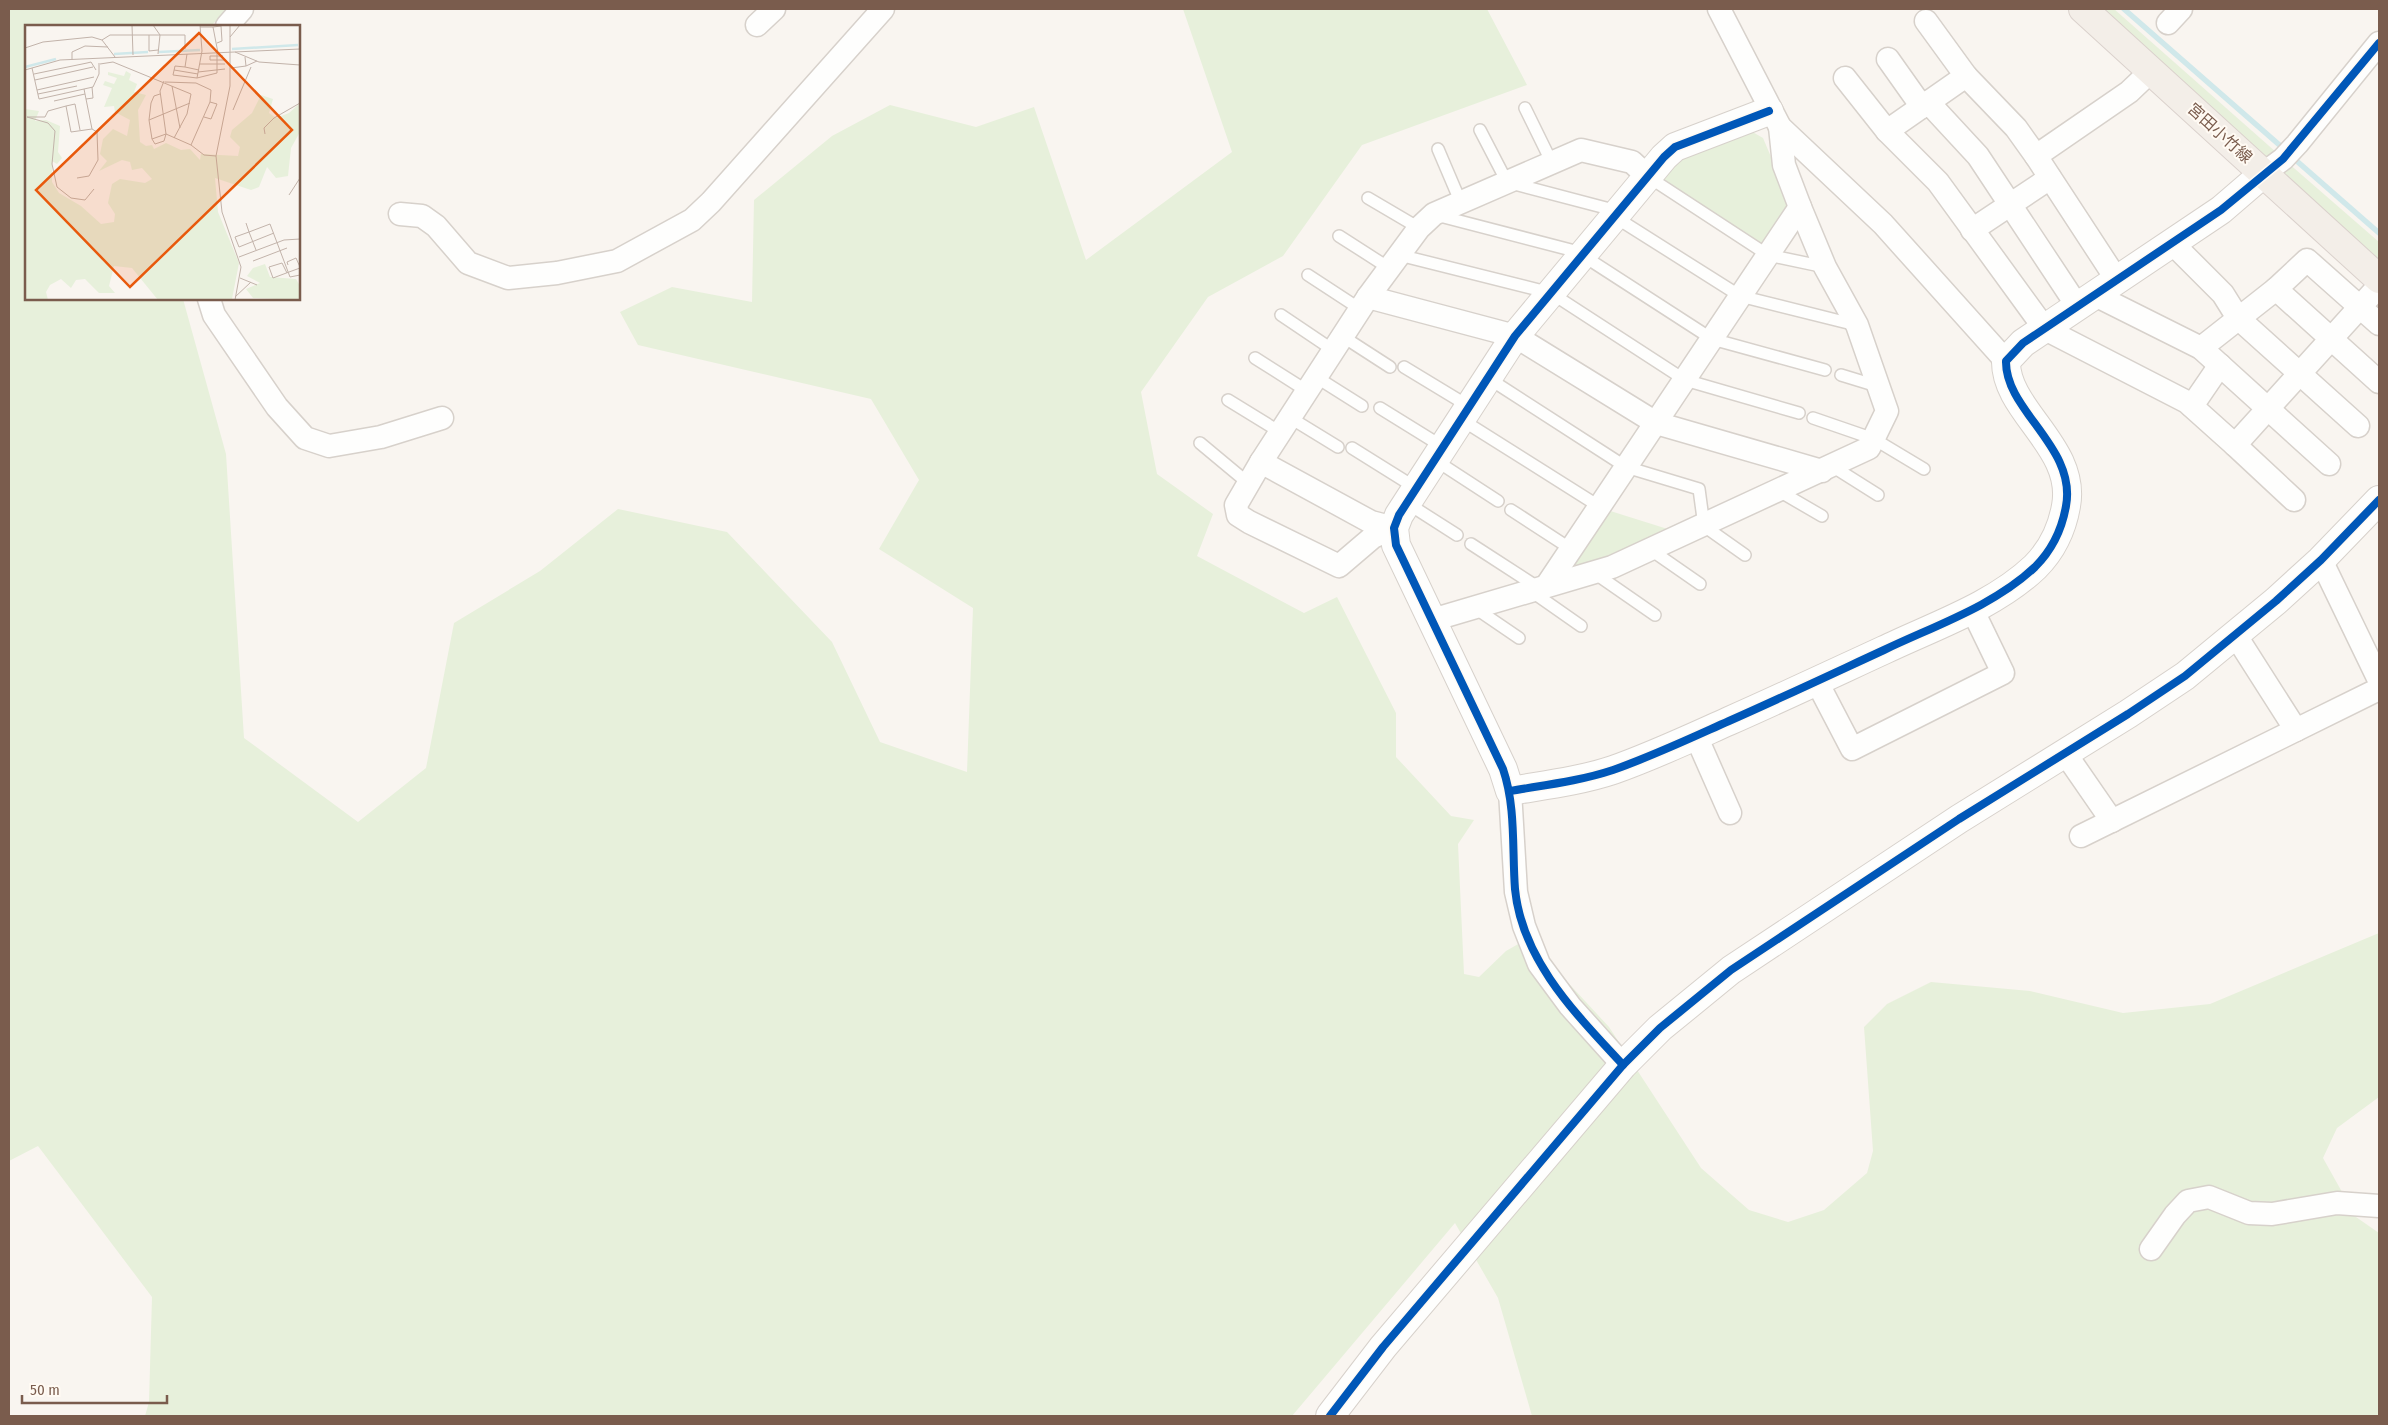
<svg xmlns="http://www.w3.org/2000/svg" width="2388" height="1425" viewBox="0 0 2388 1425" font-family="'Fira Sans Condensed','Noto Sans JP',sans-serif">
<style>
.green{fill:#e7f0db}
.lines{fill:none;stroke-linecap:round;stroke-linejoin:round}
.stream{stroke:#d0e8ea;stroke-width:5.5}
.service-casing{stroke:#d7d1cb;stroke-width:14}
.minor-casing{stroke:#d7d1cb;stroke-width:25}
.tertiary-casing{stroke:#d7d1cb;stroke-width:30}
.primary-casing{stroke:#dad1cc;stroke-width:30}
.service{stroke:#fefefd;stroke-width:11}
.minor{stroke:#fefefd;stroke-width:22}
.tertiary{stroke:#fefefd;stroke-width:28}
.primary{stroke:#f3eee8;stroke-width:28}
.cycleway-casing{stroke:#fffaf3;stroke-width:11}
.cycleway{stroke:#0057b8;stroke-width:8}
.labels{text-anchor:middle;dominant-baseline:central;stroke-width:4;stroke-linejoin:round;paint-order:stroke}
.street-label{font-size:16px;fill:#7a5c4d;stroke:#fffaf3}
.inset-river{fill:none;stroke:#d0e8ea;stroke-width:2.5}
.inset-road{fill:none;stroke:#c2b3aa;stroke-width:1}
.view{fill:#e8590c;fill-opacity:0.15;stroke:#e8590c;stroke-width:2.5}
.inset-edge{fill:none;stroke:#7a5c4d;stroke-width:2.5}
</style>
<rect width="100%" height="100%" fill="#f9f5f0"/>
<g class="green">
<polygon points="9,9 227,9 211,26 26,26 26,299 183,299 226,454 244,738 358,822 426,768 454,623 540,571 618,509 727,532 832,642 880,742 967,772 973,608 879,549 919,480 871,399 638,345 620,312 672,287 752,302 754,200 832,136 890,105 976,127 1034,107 1086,260 1232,152 1183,9 1487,9 1527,85 1362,145 1283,256 1208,297 1141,392 1157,474 1213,514 1197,556 1304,613 1337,597 1396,713 1396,757 1451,816 1474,820 1458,844 1464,974 1479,977 1506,951 1520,943 1536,948 1609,1027 1701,1168 1749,1210 1788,1222 1824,1210 1867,1173 1873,1151 1864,1027 1887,1004 1931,982 2030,991 2123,1013 2210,1004 2379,933 2379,1097 2337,1128 2323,1158 2356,1217 2379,1233 2379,1416 1532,1416 1498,1298 1455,1223 1292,1416 145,1416 149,1402 152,1297 38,1146 9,1161"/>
<polygon points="2086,9 2114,9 2277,153 2262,161"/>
<polygon points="1749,130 1763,138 1789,199 1789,212 1765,246 1659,179 1678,157"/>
<polygon points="2287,162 2379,242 2379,266 2281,177"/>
<polygon points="1604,509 1674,531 1573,574 1565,567"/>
</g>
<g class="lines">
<g class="stream">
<polyline points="2124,9 2284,149"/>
<polyline points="2291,156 2379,233"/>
</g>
<defs>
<g id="service">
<polyline points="1525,108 1552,163"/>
<polyline points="1480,130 1507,182 1606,208 1615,217 1740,296 1856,325"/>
<polyline points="1438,149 1461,203"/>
<polyline points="1647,176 1768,255 1825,267"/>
<polyline points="1368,198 1419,228"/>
<polyline points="1436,215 1571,250 1582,255 1712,339 1825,370"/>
<polyline points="1339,236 1389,268"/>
<polyline points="1399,255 1551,293 1685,380 1799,413"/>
<polyline points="1308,275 1360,309"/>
<polyline points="1281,315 1333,350"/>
<polyline points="1342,336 1390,367"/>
<polyline points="1255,358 1307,391"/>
<polyline points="1404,367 1470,407"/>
<polyline points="1841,375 1877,386"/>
<polyline points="1316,377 1362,406"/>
<polyline points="1488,378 1626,467 1699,489 1704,526 1745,555"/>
<polyline points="1228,400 1280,432"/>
<polyline points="1380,408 1443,447"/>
<polyline points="1289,417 1338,447"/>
<polyline points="1813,418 1874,439 1924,469"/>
<polyline points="1462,420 1600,507"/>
<polyline points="1200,443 1248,483"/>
<polyline points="1352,448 1416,488"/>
<polyline points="1435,460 1498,501"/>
<polyline points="1832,466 1878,495"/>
<polyline points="1779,491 1822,516"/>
<polyline points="1407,503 1457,535"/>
<polyline points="1511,510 1571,549"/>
<polyline points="1471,544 1539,588"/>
<polyline points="1651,550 1700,584"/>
<polyline points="1593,572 1655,615"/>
<polyline points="1531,591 1581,626"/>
<polyline points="1475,608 1519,638"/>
</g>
<g id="minor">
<polyline points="1719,9 1780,127 1883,224 2006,361"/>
<polyline points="1926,21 1966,76"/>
<polyline points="2168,23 2181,9"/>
<polyline points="757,25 774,9"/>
<polyline points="227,26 242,9"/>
<polyline points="1888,59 1922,107"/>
<polyline points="1845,78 1887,131"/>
<polyline points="1928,102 1978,156 2078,307"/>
<polyline points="2036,156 2016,128 1966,76 1887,131 1938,182 2045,329 2187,402 2235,445 2379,286"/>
<polyline points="2264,173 2283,159 2297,144 2379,43"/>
<polyline points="400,214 422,216 436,226 468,263 508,278 557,273 617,261 692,220 711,202 883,9"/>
<polyline points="1972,230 2050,178"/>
<polyline points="2173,244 2223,294 2238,318 2358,426"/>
<polyline points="2117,280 2036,156 2129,92 2151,71"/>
<polyline points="2095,295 2201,348 2329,464"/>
<polyline points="1368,297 1515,336 1656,423 1822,471"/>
<polyline points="209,299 214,315 277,407 305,438 329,446 381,437 442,418"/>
<polyline points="2379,324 2307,260 2276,289 2379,382"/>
<polyline points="2201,348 2276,289"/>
<polyline points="2192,406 2220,365"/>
<polyline points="2235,445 2294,500"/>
<polyline points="1261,462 1236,505 1238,515 1249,522 1339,566 1373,537 1394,528"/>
<polyline points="1394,528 1371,522 1261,462 1368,297 1419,228 1434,214 1581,150 1632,162 1647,176"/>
<polyline points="2321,560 2379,680"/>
<polyline points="1547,585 1800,207"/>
<polyline points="1432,620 1612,567 1869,448 1887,411 1857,325 1825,267 1800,207 1784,165 1780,127"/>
<polyline points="2236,636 2296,730"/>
<polyline points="1817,682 1852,749 2003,673 1972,609"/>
<polyline points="1696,736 1730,813"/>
<polyline points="2065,753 2112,821"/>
<polyline points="1510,791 1516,892 1524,926 1539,964 1570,1006 1623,1065"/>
<polyline points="2081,836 2379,689"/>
<polyline points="2151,1249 2175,1215 2188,1201 2209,1197 2249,1213 2272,1214 2337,1203 2379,1206"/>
</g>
<g id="tertiary">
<path d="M1769,111L1675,147L1664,157L1515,336L1399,515L1394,528L1396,545L1503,769L1510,791C1545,785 1580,781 1613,770C1653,756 1691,738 1729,721C1781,698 1832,674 1884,650C1934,626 1994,606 2035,567C2052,550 2062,529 2066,506C2077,447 2005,411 2006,361L2023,343L2221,210L2264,173"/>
<polyline points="1330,1416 1383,1347 1623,1065 1660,1028 1731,970 1959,819 2128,714 2185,676 2276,601 2321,560 2379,500"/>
</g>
<polyline id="primary" points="2083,9 2379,279"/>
</defs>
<use href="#service" class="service-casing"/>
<use href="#minor" class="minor-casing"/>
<use href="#tertiary" class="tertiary-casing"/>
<use href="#primary" class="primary-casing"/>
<use href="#service" class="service"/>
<use href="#minor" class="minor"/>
<use href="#tertiary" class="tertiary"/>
<use href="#primary" class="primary"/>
<defs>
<g id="cycleway">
<path d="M1510,791C1545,785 1580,781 1613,770C1653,756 1691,738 1729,721C1781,698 1832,674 1884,650C1934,626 1994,606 2035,567C2052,550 2062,529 2066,506C2077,447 2005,411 2006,361L2023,343L2221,210L2283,159L2379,43"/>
<path d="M1623,1065C1577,1015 1522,961 1515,889C1512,849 1516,807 1503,769L1396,545L1394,528L1399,515L1515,336L1664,157L1675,147L1769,111"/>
<polyline points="1330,1416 1383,1347 1623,1065 1660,1028 1731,970 1959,819 2128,714 2185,676 2276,601 2321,560 2379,500"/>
</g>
</defs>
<use href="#cycleway" class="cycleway-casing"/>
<use href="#cycleway" class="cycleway"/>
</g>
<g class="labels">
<g class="street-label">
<text transform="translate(2220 133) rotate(42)">宮田小竹線</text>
</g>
</g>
<g transform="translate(25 25)">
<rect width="275" height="275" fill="#f9f5f0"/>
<path d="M101,46L106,49L104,55L112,59L109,67L121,70L113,85L115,117L121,121L127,120L129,124L141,118L156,125L165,124L175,135L176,129L213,131L215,122L205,112L207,105L227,88L236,70L248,74L244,88L251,93L264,88L275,78V107L266,123L263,151L251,153L242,142L234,162L226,165L190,153L193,187L214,238L207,274L133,275L107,243L89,241L84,261L90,268H74L60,254L51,255L46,263L36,254L25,260L21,267L23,275H0V84L14,86L10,96L21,95L35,101L33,127L37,133L32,139L27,136V157L34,168L56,181L76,199L89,197L90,189L83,178L87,159L95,154L120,158L127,154L117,143L107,145L105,137L97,135L74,146L82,136L75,129L78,114L88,104L102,111L105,95L90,87L89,81L79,82L87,63L78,60L80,56L89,59L92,53L83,50V47L99,51ZM240,239L245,252L271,254L275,261V275L228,273L221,264L235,258L222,251L228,243Z" fill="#e7f0db"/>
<path class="inset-river" d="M207,24L273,20M134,27L175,25M89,29L123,27M0,42L31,34"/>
<path class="inset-road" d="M107,0L108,30M128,0L135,10L133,29M205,0V61L191,131L197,187L216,242L210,275M175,2H188L193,28M188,2L196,1L197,16L192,18M124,10V26L133,25M205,12L215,0M77,15L85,10H160V24M0,23L18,17L67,12L77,15L90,32M210,27L234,37L275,40M162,29L160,42L174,45M198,31H185V35H199M220,32L221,41L232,36M47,35V27L60,21L83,22M75,39L88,37L166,69L162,89L149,113M175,39H200M160,42L150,41L148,50L172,53L192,48V28M7,43L14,74L68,62L74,49V38M206,43L221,41M0,45L35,35L275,24M149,45L173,49M173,47L200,44M9,49L62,38L66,37L71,45M172,53L177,26L175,0M10,55L68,42M139,56L135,66L141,109L166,120L179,130L191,131M140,57L171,58L186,65L185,77L166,120M147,61L155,103M12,65L69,52M13,69L52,61M135,69L129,71L126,78L124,95L127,114L141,109M61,74L68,73L67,62M29,76L60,69M41,81L50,79L55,105M208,85L226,42M2,92L23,98L30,106L27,139L32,162L46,173L60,175L69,164M2,92H20L23,86L41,81L46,107L67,104M179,92L186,94L192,79L185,77M124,95L165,78M240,109L239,103L249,93L275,78M127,114L130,119L139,116L141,109M52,153L64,151L73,135L72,107L67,104L59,64M264,170L275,153M221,198L224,207L210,212L214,222L249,208M231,225L224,207L245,199L265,252L275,250M214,232L259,215L275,214M228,236L262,223M263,240L262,237L271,233L275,242M262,248L257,238L244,242L248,253L264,247L275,243M215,253L232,260M210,272L226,257M100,275H124"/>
<path class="view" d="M174,8L267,105L105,262L11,165Z"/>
<rect width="275" height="275" class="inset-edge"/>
</g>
<rect width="2388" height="1425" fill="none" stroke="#7a5c4d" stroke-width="20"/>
<path d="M22 1395v8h145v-8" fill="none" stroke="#7a5c4d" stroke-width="2.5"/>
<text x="30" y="1395" font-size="15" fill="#7a5c4d" stroke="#fffaf3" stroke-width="4" paint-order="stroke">50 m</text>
</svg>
